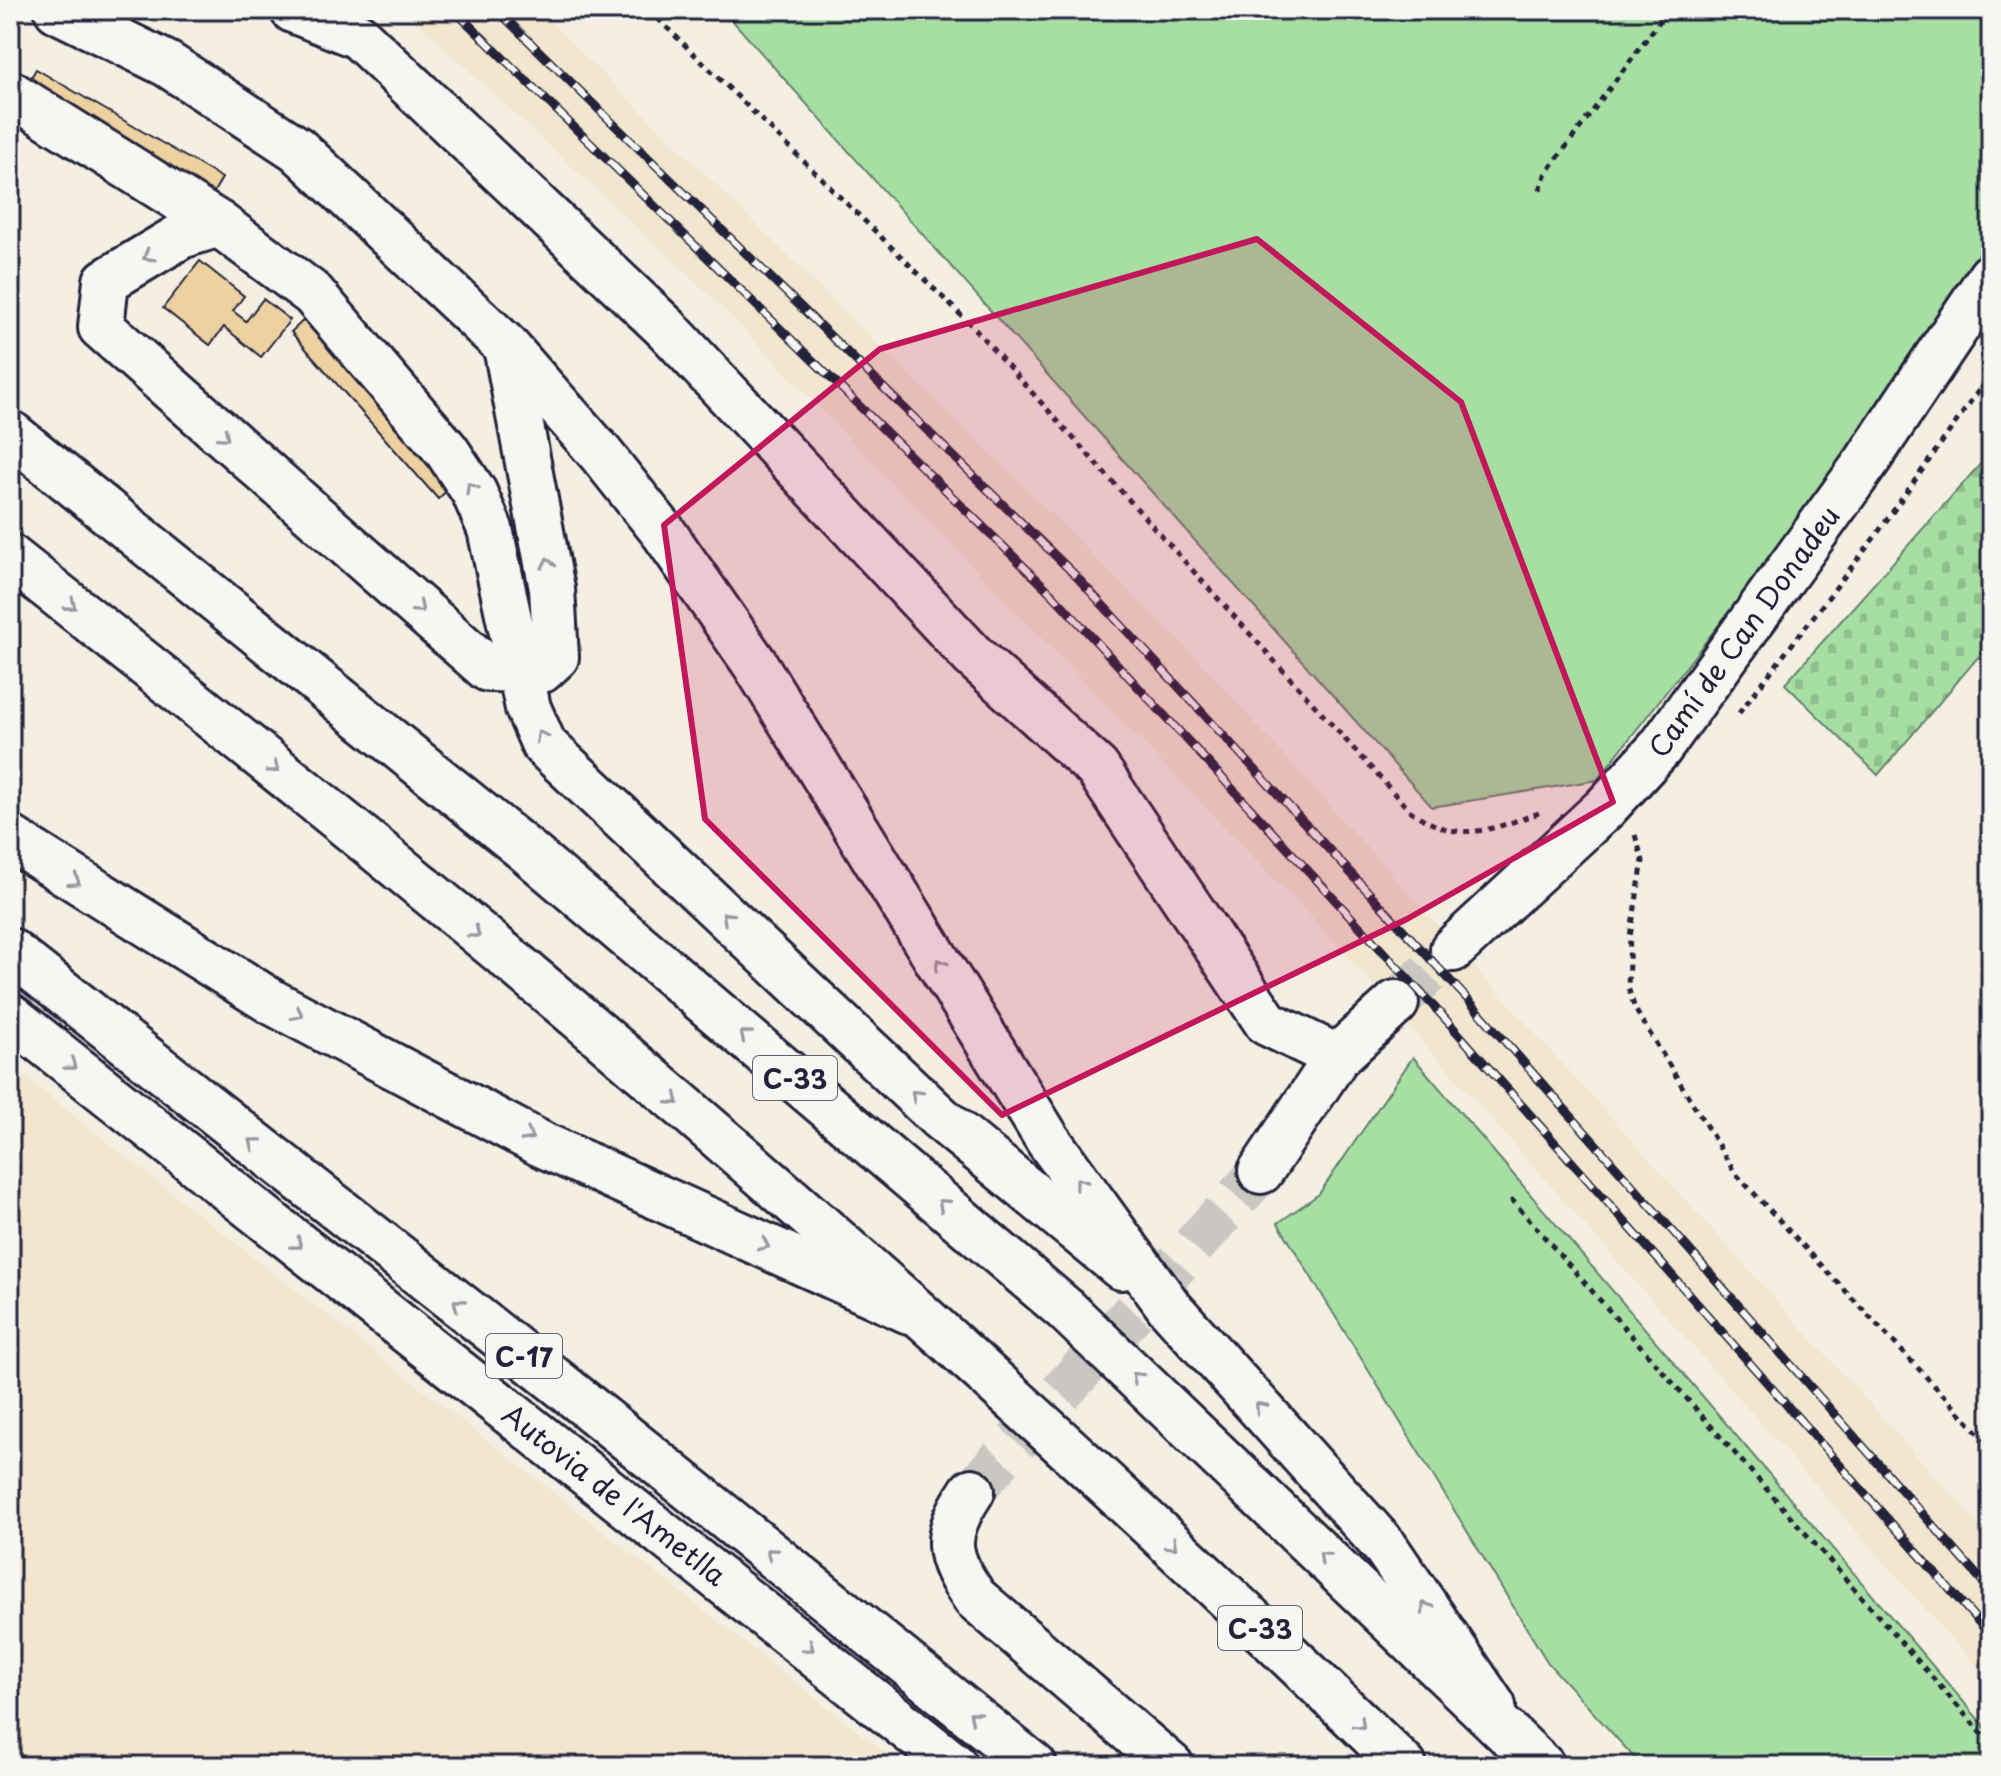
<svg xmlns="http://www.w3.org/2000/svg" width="2001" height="1776" viewBox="0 0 2001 1776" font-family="'Playpen Sans',sans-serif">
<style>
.built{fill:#f2e6ce}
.green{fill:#a7dfa3;stroke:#64806f;stroke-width:2}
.cemetery{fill:url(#cemetery-stones);stroke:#64806f;stroke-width:2}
.building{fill:#edd1a1;stroke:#22223b;stroke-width:2}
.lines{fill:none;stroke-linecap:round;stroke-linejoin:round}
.minor-tunnel{stroke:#cac6c1;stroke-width:44;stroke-dasharray:44 22;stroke-linecap:butt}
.minor-casing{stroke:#22223b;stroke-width:50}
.highway-casing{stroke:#22223b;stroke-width:50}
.path{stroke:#22223b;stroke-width:5;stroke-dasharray:6 6;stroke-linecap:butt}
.minor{stroke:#f6f6f2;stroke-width:44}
.highway{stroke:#f6f6f2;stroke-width:44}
.rail-casing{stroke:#22223b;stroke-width:9}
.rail{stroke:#f6f6f2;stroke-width:6;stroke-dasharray:18;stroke-linecap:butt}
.oneway{stroke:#9797a0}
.marked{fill:#c2185b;fill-opacity:0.2;stroke:#c2185b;stroke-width:6;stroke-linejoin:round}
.labels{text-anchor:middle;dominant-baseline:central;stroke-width:8;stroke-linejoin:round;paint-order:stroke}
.shield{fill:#f6f6f2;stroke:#626272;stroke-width:2}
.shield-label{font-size:26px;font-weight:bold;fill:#22223b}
.street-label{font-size:28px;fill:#22223b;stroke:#f6f6f2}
</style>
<defs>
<pattern id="cemetery-stones" width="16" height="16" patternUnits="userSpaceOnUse" patternTransform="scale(2)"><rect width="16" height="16" fill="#a7dfa3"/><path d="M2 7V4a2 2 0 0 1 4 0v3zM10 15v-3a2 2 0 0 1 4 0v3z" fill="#8fbf8d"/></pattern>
</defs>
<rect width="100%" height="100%" fill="#f4efe2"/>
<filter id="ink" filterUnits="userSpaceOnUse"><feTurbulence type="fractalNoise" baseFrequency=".0125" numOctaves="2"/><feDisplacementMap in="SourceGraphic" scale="16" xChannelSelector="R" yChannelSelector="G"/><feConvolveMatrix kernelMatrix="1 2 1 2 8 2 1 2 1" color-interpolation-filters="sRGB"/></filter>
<g filter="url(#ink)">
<g class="built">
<polygon points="404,10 538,10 1185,646 1991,1538 1991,1683 1323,929 727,312"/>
<polygon points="10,1064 80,1121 902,1766 10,1766"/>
</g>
<g class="green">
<polygon points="723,10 1966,10 1991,26 1991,233 1872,430 1597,780 1432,807"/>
<polygon points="1413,1057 1991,1734 1991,1766 1642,1766 1548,1663 1278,1223 1319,1194"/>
</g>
<polygon class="cemetery" points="1991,452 1991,642 1878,775 1785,684"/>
<g class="building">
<polygon points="36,69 222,178 211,197 25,88"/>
<polygon points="200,261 244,296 233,311 246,321 263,299 290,320 261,357 224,327 210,345 163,308"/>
<polygon points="308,316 455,483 438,499 291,332"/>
</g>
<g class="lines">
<g class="minor-tunnel">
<polyline points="1396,1003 1453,949"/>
<polyline points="972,1491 1261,1171"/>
</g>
<defs>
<g id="minor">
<polyline points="57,10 167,64 297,149 506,346 600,453 664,533 755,664 1048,1140 1169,1307 1386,1548 1493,1706"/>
<polyline points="293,10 358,36 667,329 973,656 1097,768 1267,1023 1337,1057"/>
<polyline points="10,93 219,224 313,294 447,451 474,492 490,529 528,708 544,745 940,1118 1121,1267"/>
<polyline points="219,224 181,236 106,281 101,327 488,669 542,670 556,657 552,589 506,347"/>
<polyline points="10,838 272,1002 541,1144 909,1311"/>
<polyline points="1453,949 1605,808 1660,748 1867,461 1991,276"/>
<polyline points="1261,1171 1337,1057 1396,1003"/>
<path d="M972,1491C942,1536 945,1555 975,1598L1171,1766"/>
</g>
<g id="highway">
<polyline points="10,433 527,851 1065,1309 1542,1766"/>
<path d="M10,557C206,712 403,868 594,1030C872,1266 1142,1512 1404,1766"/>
<polyline points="10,951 556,1381 1034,1766"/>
<polyline points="10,1016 955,1766"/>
</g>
</defs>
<use href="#minor" class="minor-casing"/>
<use href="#highway" class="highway-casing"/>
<g class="path">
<path d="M649,10L972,326L1409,810C1458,845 1486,831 1539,813"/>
<polyline points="1540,190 1545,175 1668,10"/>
<polyline points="1739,713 1874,538 1991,373"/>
<polyline points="1635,835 1643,861 1630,936 1628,987 1635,1009 1735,1173 1991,1446"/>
<polyline points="1511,1199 1991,1744"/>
</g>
<use href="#minor" class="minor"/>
<use href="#highway" class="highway"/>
<defs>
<g id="rail">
<polyline points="454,10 1053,595 1449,1023 1991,1636"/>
<polyline points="497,10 1074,574 1471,1003 1991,1591"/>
</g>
</defs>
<use href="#rail" class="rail-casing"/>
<use href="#rail" class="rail"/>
</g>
<defs><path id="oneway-chevron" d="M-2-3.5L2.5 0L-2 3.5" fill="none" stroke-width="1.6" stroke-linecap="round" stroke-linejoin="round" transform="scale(2)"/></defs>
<g class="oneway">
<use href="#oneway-chevron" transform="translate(148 256) rotate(149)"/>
<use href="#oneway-chevron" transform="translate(224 436) rotate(41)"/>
<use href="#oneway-chevron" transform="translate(471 488) rotate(-121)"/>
<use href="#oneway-chevron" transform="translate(548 563) rotate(-100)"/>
<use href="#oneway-chevron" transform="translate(71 605) rotate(38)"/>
<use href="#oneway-chevron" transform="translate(419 608) rotate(41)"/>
<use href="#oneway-chevron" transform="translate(541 736) rotate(-118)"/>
<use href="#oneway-chevron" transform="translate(274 768) rotate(39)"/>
<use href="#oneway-chevron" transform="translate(75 881) rotate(33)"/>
<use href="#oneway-chevron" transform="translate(727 917) rotate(-137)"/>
<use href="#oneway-chevron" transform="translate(475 933) rotate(39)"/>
<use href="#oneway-chevron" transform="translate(940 964) rotate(-122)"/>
<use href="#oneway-chevron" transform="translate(298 1014) rotate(26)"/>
<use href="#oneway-chevron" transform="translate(745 1035) rotate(-140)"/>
<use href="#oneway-chevron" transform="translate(71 1065) rotate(38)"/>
<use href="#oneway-chevron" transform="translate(916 1095) rotate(-137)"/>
<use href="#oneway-chevron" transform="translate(674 1100) rotate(41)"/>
<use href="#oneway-chevron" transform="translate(528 1136) rotate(29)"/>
<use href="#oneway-chevron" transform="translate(254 1143) rotate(-142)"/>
<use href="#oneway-chevron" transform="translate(1080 1183) rotate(-126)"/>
<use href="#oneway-chevron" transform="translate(943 1204) rotate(-139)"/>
<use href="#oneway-chevron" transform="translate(297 1244) rotate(38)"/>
<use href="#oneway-chevron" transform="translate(764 1245) rotate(24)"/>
<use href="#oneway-chevron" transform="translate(458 1304) rotate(-142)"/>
<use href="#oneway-chevron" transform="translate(1137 1377) rotate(-136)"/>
<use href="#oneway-chevron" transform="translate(1260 1407) rotate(-132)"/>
<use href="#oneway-chevron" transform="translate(1172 1545) rotate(44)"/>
<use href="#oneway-chevron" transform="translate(771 1553) rotate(-141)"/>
<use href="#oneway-chevron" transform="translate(1324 1557) rotate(-136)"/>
<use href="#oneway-chevron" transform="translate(1426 1607) rotate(-124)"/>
<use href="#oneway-chevron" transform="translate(809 1647) rotate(38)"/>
<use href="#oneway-chevron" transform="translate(974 1716) rotate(-140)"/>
<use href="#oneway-chevron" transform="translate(1360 1724) rotate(44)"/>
</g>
</g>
<path class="marked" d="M1257,239L1461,402L1613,802L1407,919L1002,1115L705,819L664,525L880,349Z"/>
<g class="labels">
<g class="shield">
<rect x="753" y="1056" width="84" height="44" rx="6"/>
<rect x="486" y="1334" width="76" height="44" rx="6"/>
<rect x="1218" y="1606" width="84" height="44" rx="6"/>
</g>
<g class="shield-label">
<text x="795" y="1078">C-33</text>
<text x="524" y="1356">C-17</text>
<text x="1260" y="1628">C-33</text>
</g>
<g class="street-label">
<text transform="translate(1743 631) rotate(-54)">Camí de Can Donadeu</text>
<text transform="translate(615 1494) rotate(38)">Autovia de l'Ametlla</text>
</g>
</g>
<rect width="2001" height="1776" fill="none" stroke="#f6f6f2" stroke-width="40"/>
<rect x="20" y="20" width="1961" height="1736" fill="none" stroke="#22223b" stroke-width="3" filter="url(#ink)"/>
</svg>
